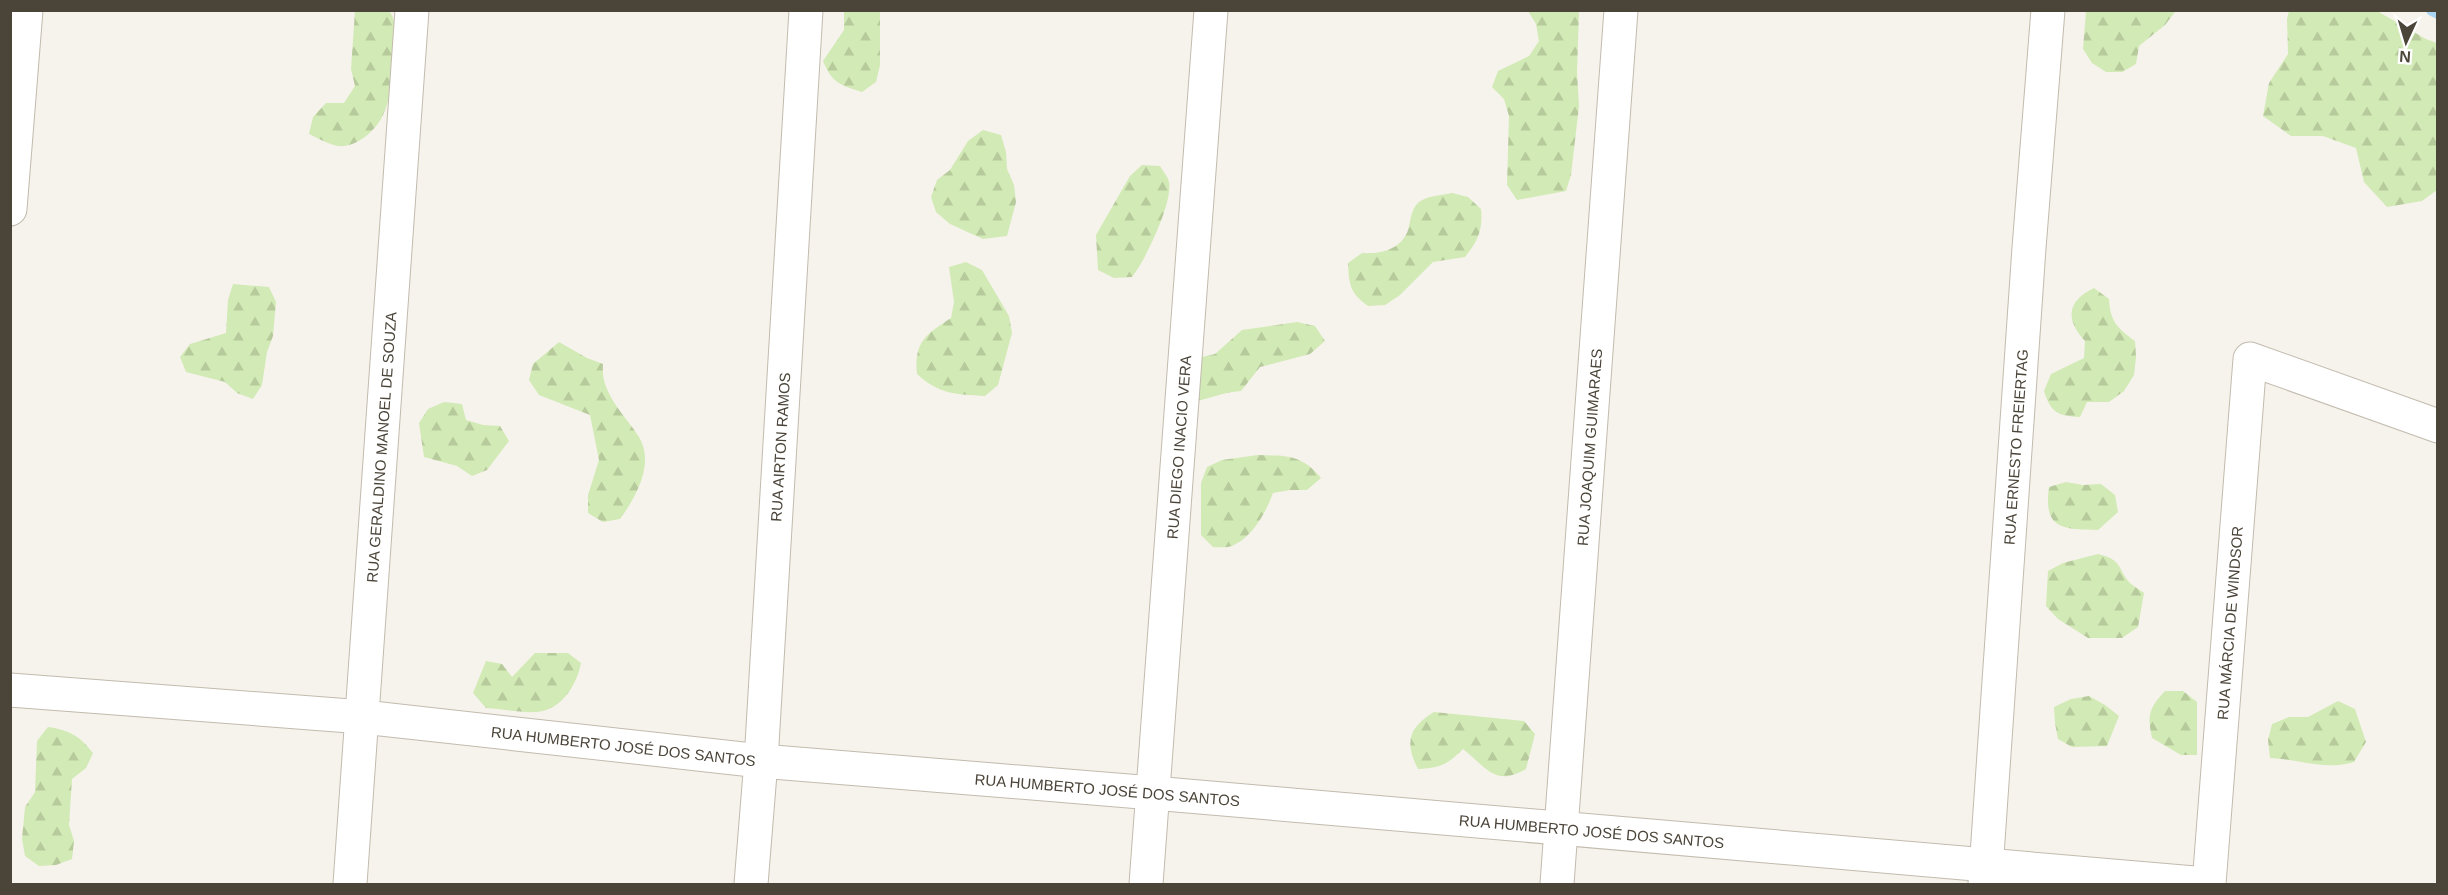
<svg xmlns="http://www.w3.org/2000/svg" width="2448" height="895" viewBox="0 0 2448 895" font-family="Arial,sans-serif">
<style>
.forest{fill:url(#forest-firs)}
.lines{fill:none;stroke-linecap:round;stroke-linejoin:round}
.stream{stroke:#a9d4f2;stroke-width:12}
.street-casing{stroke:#c2bbae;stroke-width:35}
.street{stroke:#fff;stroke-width:33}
.labels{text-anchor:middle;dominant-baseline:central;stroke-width:4.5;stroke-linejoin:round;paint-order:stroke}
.street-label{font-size:15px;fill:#4b4439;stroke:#fff}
</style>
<defs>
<pattern id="forest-firs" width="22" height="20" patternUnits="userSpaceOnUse" patternTransform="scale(1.5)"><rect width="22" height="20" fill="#d2eab5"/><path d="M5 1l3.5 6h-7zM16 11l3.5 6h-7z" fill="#b6ca9c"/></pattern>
</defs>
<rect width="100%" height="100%" fill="#f6f3ec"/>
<g class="forest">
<path d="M355,11H389C404,28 393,96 383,115C376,130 360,144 344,146C334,148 318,138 309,134L313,117L326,103H344L355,86L351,69Z"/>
<path d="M844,11H880V65L876,82L862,92C840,85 832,83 823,61L844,30Z"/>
<polygon points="1528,11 1579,11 1577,72 1579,106 1571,175 1566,191 1517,200 1507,185 1509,116 1504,99 1492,87 1498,71 1529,56 1539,41 1536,24"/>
<polygon points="2086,11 2086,10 2180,11 2175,12 2165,25 2139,46 2136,64 2122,72 2106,72 2092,63 2083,49"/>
<polygon points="2289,11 2377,11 2426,39 2437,43 2437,190 2422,201 2387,207 2364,182 2356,148 2323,136 2291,136 2263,116 2269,83 2288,54 2287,19"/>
<polygon points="983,130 1001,135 1006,152 1007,169 1014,185 1016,202 1007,236 983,239 950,224 936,212 931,197 937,180 950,170 968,141"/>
<path d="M1142,165L1160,166C1163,171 1168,177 1169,182C1173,203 1145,261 1132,277L1114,278L1098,270L1096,235L1130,176Z"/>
<path d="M1452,193L1468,197L1481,209C1483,230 1478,241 1465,257L1433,262L1400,295L1385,305L1368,306C1350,293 1349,285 1348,263L1362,253C1379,254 1398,251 1407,233C1411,223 1410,209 1419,202C1427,196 1442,195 1452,193Z"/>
<path d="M966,262L982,270L1009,316L1012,333L998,385L985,396C956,394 940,395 917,374C914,342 925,335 951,318L954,302L949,267Z"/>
<polygon points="233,284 269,287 276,302 273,336 267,352 262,385 253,399 237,393 225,382 186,372 180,357 190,344 226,333 228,300"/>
<path d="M2094,288L2109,299C2110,321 2117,328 2135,341L2136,357L2134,375L2124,391L2109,402H2087L2080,417C2058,416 2051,413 2044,391L2051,374L2084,358L2085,341C2065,319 2067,301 2094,288Z"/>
<path d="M1297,322L1315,326L1325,341L1310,354L1260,367L1241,391C1223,392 1208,399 1190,403L1198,358L1215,354L1242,330Z"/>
<path d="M559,342L587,358L603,364C602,379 605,386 612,399C620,413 631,424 639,437C655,464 636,497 620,519L603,522L588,513V495L599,460L590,415L539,395L529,380L533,364Z"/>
<polygon points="444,402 462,404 466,420 483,425 500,426 509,441 487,470 472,476 457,466 424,457 419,423 428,409"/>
<path d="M1258,455C1287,456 1301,454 1321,478L1307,490H1290L1273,493C1266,512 1253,537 1232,546C1226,548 1219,547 1213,547L1201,535V483L1207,467L1222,460Z"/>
<path d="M2066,482L2083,485L2101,484L2115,495L2118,512L2098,530C2063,529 2043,530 2049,487Z"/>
<path d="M2098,554C2124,560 2117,570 2131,584C2135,587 2140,590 2144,593L2138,627L2122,638H2088L2058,619L2046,606L2048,571L2063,563Z"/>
<path d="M535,653H568L581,663C577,684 562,710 537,712C521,713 502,709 486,708L473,693L486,661L502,664L512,677Z"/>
<path d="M2165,691H2183L2197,702V755H2181L2152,738C2147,715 2149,708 2165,691Z"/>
<polygon points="2089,696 2105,705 2119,716 2107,746 2072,747 2058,739 2055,723 2054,707 2071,699"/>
<path d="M2338,701L2355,709L2366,742L2354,762C2325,771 2299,759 2270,758L2268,740L2272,724L2289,717H2308Z"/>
<path d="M1434,712L1524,721L1535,734L1526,769C1495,787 1487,768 1463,749C1447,765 1440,768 1418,769C1404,742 1409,727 1434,712Z"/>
<path d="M48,727C69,730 80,736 93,753L86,768L72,779L69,825L74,841L72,859L56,865L39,866L25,856L22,839L25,807L35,792L37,741Z"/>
</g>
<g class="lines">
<polyline class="stream" points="2432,10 2438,13"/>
<defs>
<g id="street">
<polyline points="10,209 26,10"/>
<path id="s1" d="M10,690L363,717L761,761L1153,793L2206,884"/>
<path id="s2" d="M350,884L412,10"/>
<path id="s3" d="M751,884L761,761L806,10"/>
<path id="s4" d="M1146,884L1211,10"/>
<path id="s5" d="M1557,884L1621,10"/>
<path id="s6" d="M1985,884L2029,248L2048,10"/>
<path id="s7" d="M2209,884L2250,359L2438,426"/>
</g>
</defs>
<use href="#street" class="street-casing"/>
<use href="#street" class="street"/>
</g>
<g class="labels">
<g class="street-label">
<text stroke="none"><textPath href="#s6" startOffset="438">RUA ERNESTO FREIERTAG</textPath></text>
<text stroke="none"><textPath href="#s2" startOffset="438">RUA GERALDINO MANOEL DE SOUZA</textPath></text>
<text stroke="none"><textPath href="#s3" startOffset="438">RUA AIRTON RAMOS</textPath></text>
<text stroke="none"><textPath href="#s4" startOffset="438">RUA DIEGO INACIO VERA</textPath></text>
<text stroke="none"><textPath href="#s5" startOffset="438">RUA JOAQUIM GUIMARAES</textPath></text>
<text stroke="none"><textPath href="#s7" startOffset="262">RUA MÁRCIA DE WINDSOR</textPath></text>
<text stroke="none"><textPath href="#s1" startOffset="616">RUA HUMBERTO JOSÉ DOS SANTOS</textPath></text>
<text stroke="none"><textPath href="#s1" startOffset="1102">RUA HUMBERTO JOSÉ DOS SANTOS</textPath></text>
<text stroke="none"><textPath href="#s1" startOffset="1588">RUA HUMBERTO JOSÉ DOS SANTOS</textPath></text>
</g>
</g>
<rect width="2448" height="895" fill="none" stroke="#4b4439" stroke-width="24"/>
<g transform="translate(2406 42) rotate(184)" stroke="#ffffff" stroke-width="4.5" paint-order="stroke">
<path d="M0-4.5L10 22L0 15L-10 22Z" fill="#4b4439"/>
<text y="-9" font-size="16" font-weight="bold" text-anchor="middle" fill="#4b4439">N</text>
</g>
</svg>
